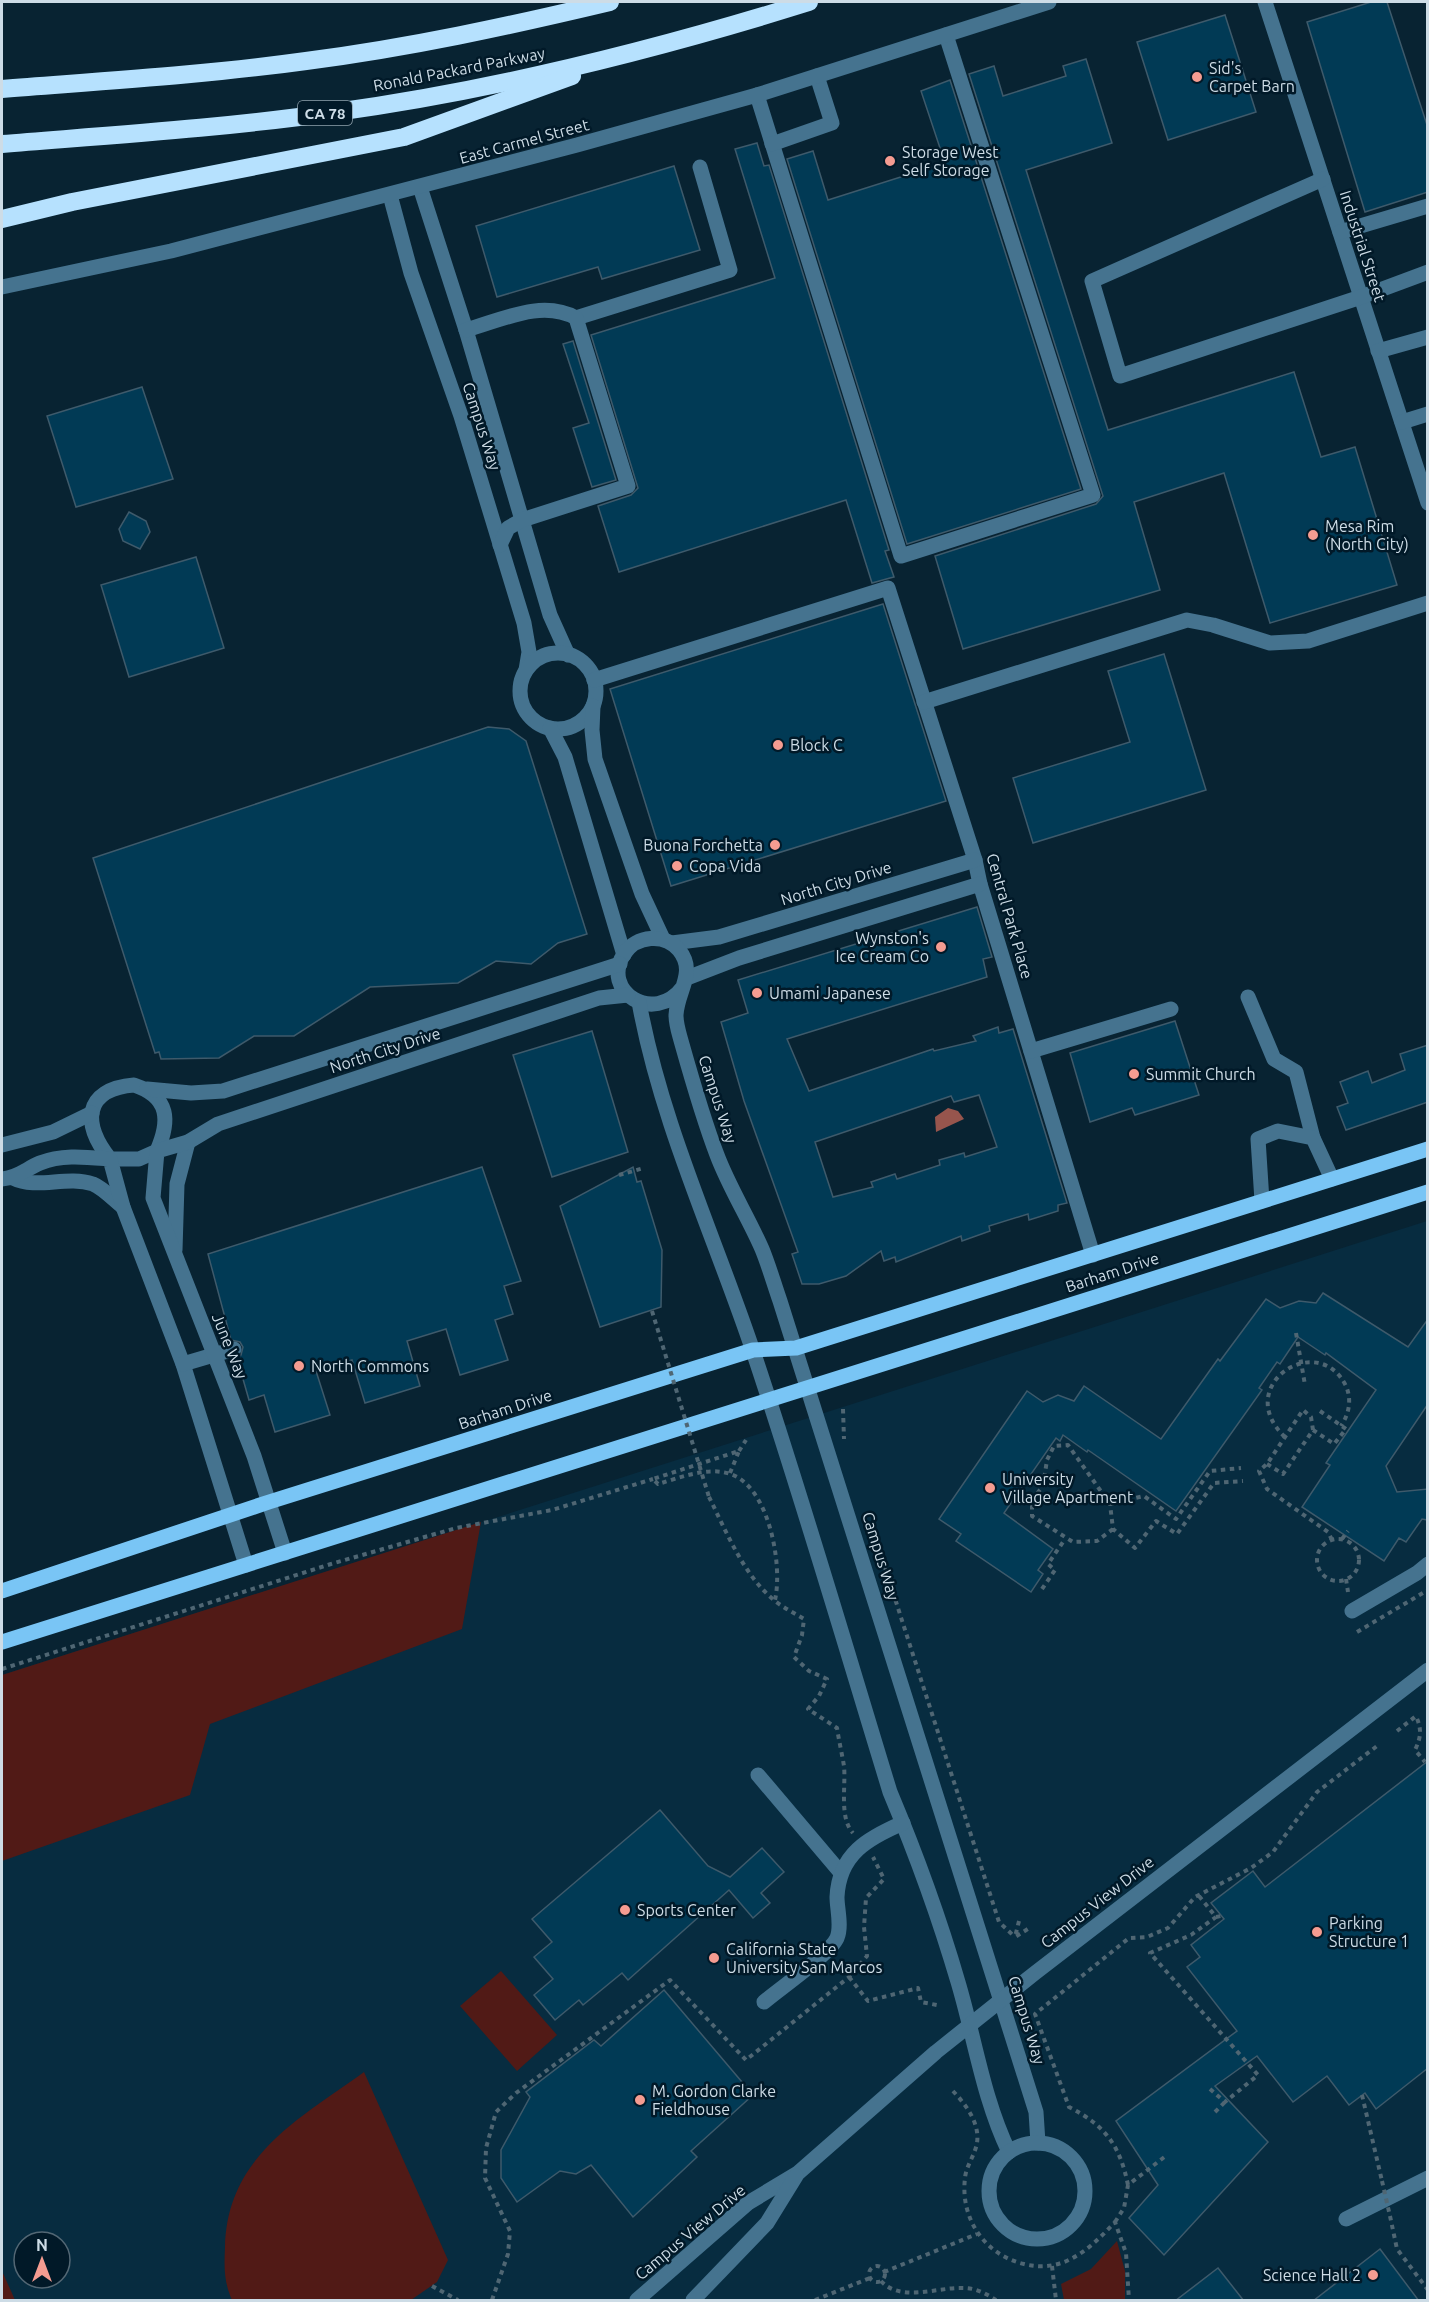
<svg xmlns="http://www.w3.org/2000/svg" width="1429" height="2302" viewBox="0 0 1429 2302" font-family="Ubuntu,sans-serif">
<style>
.built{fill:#072c40;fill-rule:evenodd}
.green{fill:#511a16}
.water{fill:#97554d}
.building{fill:#013a55;stroke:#3e5a6b;stroke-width:1.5;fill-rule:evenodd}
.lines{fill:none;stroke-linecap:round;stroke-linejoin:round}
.path{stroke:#4f6673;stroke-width:4;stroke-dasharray:4.5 4.5;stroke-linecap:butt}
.minor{stroke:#45738f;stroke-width:15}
.major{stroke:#79c5f5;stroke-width:15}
.highway{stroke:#b6e1fe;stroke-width:18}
.path-bridge{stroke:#4f6673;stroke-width:4;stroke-dasharray:4.5 4.5;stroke-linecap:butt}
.poi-dot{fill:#f59c91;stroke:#011928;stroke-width:2}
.labels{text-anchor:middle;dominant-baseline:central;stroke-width:5;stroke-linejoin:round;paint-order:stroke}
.shield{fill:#011928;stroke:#90a2ad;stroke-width:1.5}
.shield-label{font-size:15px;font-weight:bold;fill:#cddce6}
.poi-label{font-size:16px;fill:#cddce6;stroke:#011928;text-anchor:start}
.street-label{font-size:16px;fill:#cddce6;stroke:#011928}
</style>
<rect width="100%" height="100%" fill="#082332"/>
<path class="built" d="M1427,1221V2300H2V1675ZM24,2242H60V2278H24Z"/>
<g class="green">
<polygon points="481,1522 462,1629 210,1724 190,1795 2,1861 2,1675"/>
<polygon points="501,1971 557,2035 517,2071 460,2006"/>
<path d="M364,2072L448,2260L437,2282L411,2300H232C224,2282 224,2268 225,2247C227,2156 299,2119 364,2072Z"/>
<polygon points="1117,2241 1125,2271 1125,2300 1064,2300 1061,2284 1091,2269"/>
<polygon points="2,2271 15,2300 2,2300"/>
</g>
<polygon class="water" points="948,1108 958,1111 964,1119 936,1132 935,1117"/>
<g class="building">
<polygon points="1371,2 1387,2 1428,128 1428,192 1365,212 1307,22"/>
<polygon points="1225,15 1256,112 1168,140 1137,42"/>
<polygon points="1086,59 1112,143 1026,170 1108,430 1294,372 1321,457 1355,447 1397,585 1270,623 1224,473 1134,502 1160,590 963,649 935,556 1096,504 1103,496 969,74 994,66 1003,96 1066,76 1063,66"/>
<polygon points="950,80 1081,489 907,544 787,159 813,151 828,200 945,163 921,91"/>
<polygon points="757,143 764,166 769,165 889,550 885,551 894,577 890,578 872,583 846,500 619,572 598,506 631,495 638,488 591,335 775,278 735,149"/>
<polygon points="674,166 700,250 602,279 598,267 497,297 476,226"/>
<polygon points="573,341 616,480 592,487 573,428 589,423 563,344"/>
<polygon points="142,387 173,479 76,507 47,416"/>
<polygon points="129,512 146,521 150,532 140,549 123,541 119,529"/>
<polygon points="196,557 224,648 129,677 101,585"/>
<polygon points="883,604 946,801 671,886 610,689"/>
<polygon points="1164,654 1206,790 1033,843 1013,778 1130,742 1108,671"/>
<polygon points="488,727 509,729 526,741 587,934 558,943 531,964 496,961 458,983 370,987 294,1036 254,1036 219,1058 161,1059 159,1052 155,1053 93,858"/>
<path d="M977,907L992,957L983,959L987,977L787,1039L809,1091L933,1049L934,1051L976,1041L973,1036L998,1027L999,1033L1013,1029L1067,1203L1058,1205V1211L1029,1220L1028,1214L989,1226L990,1231L962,1241L961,1236L896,1262L895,1257L884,1261L881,1251L846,1276L819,1284H802L792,1254L798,1252L744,1101L721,1022L748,1013L738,980ZM979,1095L997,1147L965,1157L964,1153L939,1160L940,1165L897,1179L895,1174L871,1182L873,1187L833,1197L815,1142L951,1096L954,1102Z"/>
<polygon points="1175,1021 1199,1095 1135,1115 1132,1108 1090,1122 1070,1053"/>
<polygon points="592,1031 628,1152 552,1177 513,1055"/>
<polygon points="1428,1045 1428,1102 1346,1130 1337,1107 1348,1103 1340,1082 1368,1071 1372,1083 1405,1070 1400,1054"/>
<polygon points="482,1167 521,1281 504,1286 513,1314 495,1320 508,1360 460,1375 446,1329 407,1341 420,1386 365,1403 352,1360 316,1371 330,1415 275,1432 264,1395 249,1400 237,1358 241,1355 243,1347 240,1342 231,1340 208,1254"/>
<polygon points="633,1167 637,1182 641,1181 662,1250 661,1307 600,1327 560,1206"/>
<polygon points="1323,1293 1408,1347 1428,1319 1428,1404 1386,1466 1397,1492 1428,1489 1428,1520 1422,1519 1406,1542 1399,1538 1384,1561 1302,1507 1330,1465 1326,1463 1376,1390 1326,1353 1325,1355 1298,1337 1280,1364 1277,1362 1259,1388 1262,1390 1176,1511 1088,1450 1087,1452 1063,1435 1060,1441 1056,1438 1004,1513 1053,1549 1038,1570 1043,1574 1031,1592 956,1541 961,1534 939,1519 1027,1391 1043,1402 1058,1395 1074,1401 1084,1386 1161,1439 1218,1359 1220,1361 1266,1299 1280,1308 1299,1301 1316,1303"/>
<polygon points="1428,1761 1428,2068 1376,2109 1365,2093 1349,2105 1327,2076 1293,2102 1257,2056 1215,2086 1268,2142 1164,2255 1129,2218 1158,2185 1116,2121 1237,2031 1187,1967 1200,1957 1191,1945 1224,1919 1211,1903 1253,1871 1265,1887"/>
<polygon points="660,1810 708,1866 730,1877 762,1848 784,1872 761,1893 770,1903 753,1918 729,1890 628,1980 622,1973 583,2005 579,2000 555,2020 534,1995 553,1979 534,1957 552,1942 532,1919"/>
<polygon points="664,1990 753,2095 691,2151 697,2157 633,2217 591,2165 576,2174 560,2171 517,2202 501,2178 501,2150 530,2097 526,2092 594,2040 601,2046"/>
<polygon points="1380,2249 1419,2301 1313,2301"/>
<polygon points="1218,2268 1244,2301 1175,2301"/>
</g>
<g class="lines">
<g class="path">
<polyline points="619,1175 644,1168"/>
<polyline points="1296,1333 1305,1385"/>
<polyline points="843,1409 844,1439"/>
<polyline points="1320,1411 1349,1431"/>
<polyline points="1313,1430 1311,1417 1303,1410 1267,1464 1259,1471 1267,1489 1328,1532 1332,1540"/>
<path d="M1285,1437C1231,1386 1318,1329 1346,1386C1352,1400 1349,1414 1341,1426"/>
<polyline points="739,1451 746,1440"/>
<polyline points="1267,1464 1283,1474 1313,1430 1334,1444 1346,1429"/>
<path d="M730,1473L739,1451L653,1479L658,1484C679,1478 708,1466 730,1474C769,1486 783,1565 775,1600"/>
<path d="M709,1497C727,1533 744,1576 775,1601C784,1608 794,1613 804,1619L802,1635L794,1657L809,1671L827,1679L819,1696L808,1709L837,1728C839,1741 842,1754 844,1766C846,1786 839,1818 853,1833"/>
<polyline points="1110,1504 1144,1496 1176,1519 1210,1471 1241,1468"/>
<polyline points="1113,1529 1097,1541 1073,1542 1032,1516 1032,1500 1043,1486 1047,1460 1054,1446 1068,1445 1110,1504 1113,1529 1135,1548 1156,1521 1177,1534 1214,1483 1243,1481"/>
<polyline points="1342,1539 1348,1531"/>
<circle cx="1338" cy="1560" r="21"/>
<polyline points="879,1549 999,1922 1015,1937"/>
<polyline points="1346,1579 1348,1592"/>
<polyline points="1042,1589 1055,1570 1048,1564 1065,1539"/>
<polyline points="1357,1632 1428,1590"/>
<polyline points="2,1669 331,1564 456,1528 552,1510 653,1479"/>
<path d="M1397,1731L1416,1716C1422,1730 1421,1737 1415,1750L1425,1762"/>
<polyline points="1199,1896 1216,1917 1221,1916"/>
<polyline points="1019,1921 1015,1937 1031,1927"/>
<polyline points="849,1977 868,2001 918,1988 921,2002 937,2005"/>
<polyline points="1210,2089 1225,2102 1258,2075 1150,1953 1191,1935 1216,1917"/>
<path d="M953,2091C966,2105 980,2123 977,2143C975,2155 966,2166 965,2178C960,2219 985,2255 1024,2264C1063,2274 1090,2249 1115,2222L1126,2253L1129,2300"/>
<polyline points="1362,2095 1382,2181"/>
<polyline points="1215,2112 1225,2102"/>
<path d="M1128,2185C1120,2146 1106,2126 1069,2107L1035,2014L1129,1938L1147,1937L1168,1928L1195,1897L1251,1868L1273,1852L1317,1792L1377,1746"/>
<polyline points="1390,2216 1397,2249 1428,2290"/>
<polyline points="1115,2222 1124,2208 1128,2185 1167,2155"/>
<polyline points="1052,2266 1056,2300"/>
<circle cx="877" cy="2274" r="8"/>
<polyline points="884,2272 977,2234"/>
<path d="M881,2281C900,2302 935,2288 960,2288C974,2287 985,2293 996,2300"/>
<polyline points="432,2286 458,2300"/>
<polyline points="492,2300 508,2254 510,2231 485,2178 486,2148 496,2112 516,2093 670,1980 746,2060 849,1977 867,1956 864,1927 866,1898 884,1879 873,1857"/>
<polyline points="815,2300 870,2278"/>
</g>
<g class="minor">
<polyline points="1265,2 1428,503"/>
<polyline points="757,95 901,556 1093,495 946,35"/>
<polyline points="772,144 832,123 817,76"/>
<polyline points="1323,179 1092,281 1120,376 1361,297 1428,272"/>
<polyline points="420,187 466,330 550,615 568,655"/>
<polyline points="390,195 411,273 461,416 524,623 529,652 526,670"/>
<polyline points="1340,232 1428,206"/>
<polyline points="2,287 171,251 577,145 757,95 1049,2"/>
<polyline points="576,318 730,270 700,167"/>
<path d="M466,330C502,320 542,299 576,318L628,486L522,520L508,528L500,545"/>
<polyline points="1378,351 1428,337"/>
<polyline points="1402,422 1428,414"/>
<circle cx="558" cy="691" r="38"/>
<polyline points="594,680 888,588 975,860 980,884 1093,1255"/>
<polyline points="924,702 1187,620 1213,625 1270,643 1308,641 1428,603"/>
<polyline points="593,706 592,730 595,759 642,894 663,939"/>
<polyline points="550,728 565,757 624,955"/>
<polyline points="672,943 719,937 975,860"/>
<polyline points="687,978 739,958 980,884"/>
<path d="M683,987C654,1026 600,991 624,954C636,935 665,933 679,950C697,972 677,991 676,1015C676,1022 678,1030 680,1037C691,1076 702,1116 717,1155C729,1187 748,1217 762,1249C769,1266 774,1284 780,1301L1036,2112L1038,2143"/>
<polyline points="1248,997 1274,1059 1296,1072 1313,1138"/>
<path d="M639,1002C661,1123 714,1235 753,1351C802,1497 845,1645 890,1792C916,1854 939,1917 958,1982C975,2039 983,2098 1009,2152"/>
<polyline points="1031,1051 1171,1009"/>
<path d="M134,1085C170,1097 170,1121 157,1151L139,1159H110C82,1125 83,1089 134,1085Z"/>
<polyline points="147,1089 191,1093 223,1091 620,964"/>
<polyline points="2,1145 53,1132 92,1113"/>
<path d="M13,1178C37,1190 66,1175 93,1184C103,1188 114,1200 123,1207"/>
<path d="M2,1179C17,1178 26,1169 40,1163C62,1154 86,1157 110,1159L123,1207L183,1364L246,1565"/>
<polyline points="1262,1201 1258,1139 1278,1131 1313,1138 1332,1179"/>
<polyline points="175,1250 177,1184 188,1142"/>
<polyline points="183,1364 234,1349"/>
<polyline points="285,1553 254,1456 153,1198 157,1151 188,1142 218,1124 599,998 628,995"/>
<polyline points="1352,1611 1417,1573 1428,1564"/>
<polyline points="758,1775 841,1873"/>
<path d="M764,2002C779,1989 830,1954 837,1938C842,1926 837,1909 837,1897C839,1854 868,1838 903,1823"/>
<circle cx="1037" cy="2191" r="48"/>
<polyline points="1346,2219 1428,2178"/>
<polyline points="637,2300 748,2203 798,2173 936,2052 1035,1973 1428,1670"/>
<polyline points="693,2300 767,2223 796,2176"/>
</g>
<g class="major">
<polyline points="2,1591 269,1502 753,1350 796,1348 1428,1149"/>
<polyline points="2,1642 1428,1192"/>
</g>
<g class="highway">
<path d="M2,89C103,81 205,75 306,61C408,48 509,26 610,2"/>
<path d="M2,144C113,135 225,128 336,112C496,90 655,50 809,2"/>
<polyline points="2,219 72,202 404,137 572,76"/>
</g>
<g class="path-bridge">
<polyline points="652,1311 709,1497"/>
<polyline points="1382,2181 1390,2216"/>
</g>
</g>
<g class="poi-dot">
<circle cx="1197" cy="77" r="6"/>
<circle cx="890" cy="161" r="6"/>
<circle cx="1313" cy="535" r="6"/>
<circle cx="778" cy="745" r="6"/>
<circle cx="775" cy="845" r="6"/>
<circle cx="677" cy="866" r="6"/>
<circle cx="941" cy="947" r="6"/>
<circle cx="757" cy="993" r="6"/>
<circle cx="1134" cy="1074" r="6"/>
<circle cx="299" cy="1366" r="6"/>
<circle cx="990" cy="1488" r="6"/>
<circle cx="625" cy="1910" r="6"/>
<circle cx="1317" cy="1932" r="6"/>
<circle cx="714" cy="1958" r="6"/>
<circle cx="640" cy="2100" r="6"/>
<circle cx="1373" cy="2275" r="6"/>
</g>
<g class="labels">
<rect class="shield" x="298" y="101" width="54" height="24" rx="4.5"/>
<g class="shield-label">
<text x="325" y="113">CA 78</text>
</g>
<g class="poi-label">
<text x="1209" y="68">Sid's<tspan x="1209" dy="18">Carpet Barn</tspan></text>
<text x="902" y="152">Storage West<tspan x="902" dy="18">Self Storage</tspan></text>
<text x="1325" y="526">Mesa Rim<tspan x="1325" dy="18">(North City)</tspan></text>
<text x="790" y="745">Block C</text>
<text x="763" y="845" text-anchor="end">Buona Forchetta</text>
<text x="689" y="866">Copa Vida</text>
<text x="929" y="938" text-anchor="end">Wynston's<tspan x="929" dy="18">Ice Cream Co</tspan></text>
<text x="769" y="993">Umami Japanese</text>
<text x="1146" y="1074">Summit Church</text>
<text x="311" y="1366">North Commons</text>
<text x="1002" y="1479">University<tspan x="1002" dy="18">Village Apartment</tspan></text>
<text x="637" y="1910">Sports Center</text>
<text x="1329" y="1923">Parking<tspan x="1329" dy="18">Structure 1</tspan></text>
<text x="726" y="1949">California State<tspan x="726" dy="18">University San Marcos</tspan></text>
<text x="652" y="2091">M. Gordon Clarke<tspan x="652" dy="18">Fieldhouse</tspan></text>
<text x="1361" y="2275" text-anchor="end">Science Hall 2</text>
</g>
<g class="street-label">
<text transform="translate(459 69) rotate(-11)">Ronald Packard Parkway</text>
<text transform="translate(524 141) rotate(-15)">East Carmel Street</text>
<text transform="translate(1363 246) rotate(72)">Industrial Street</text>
<text transform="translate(482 426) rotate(72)">Campus Way</text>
<text transform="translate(836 883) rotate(-17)">North City Drive</text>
<text transform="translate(1010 916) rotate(74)">Central Park Place</text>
<text transform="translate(385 1050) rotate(-18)">North City Drive</text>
<text transform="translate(718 1099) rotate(72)">Campus Way</text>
<text transform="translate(1112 1272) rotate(-18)">Barham Drive</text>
<text transform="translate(230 1346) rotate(68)">June Way</text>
<text transform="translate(505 1409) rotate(-18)">Barham Drive</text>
<text transform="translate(881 1556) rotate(73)">Campus Way</text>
<text transform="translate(1097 1902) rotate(-38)">Campus View Drive</text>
<text transform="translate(1027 2020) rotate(73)">Campus Way</text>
<text transform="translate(690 2232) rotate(-40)">Campus View Drive</text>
</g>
</g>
<rect width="1429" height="2302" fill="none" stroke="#cddce6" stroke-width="6"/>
<g transform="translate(42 2260)"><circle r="28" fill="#011928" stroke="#536774" stroke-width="1.5"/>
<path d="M0-4.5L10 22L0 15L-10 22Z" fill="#f59c91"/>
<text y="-9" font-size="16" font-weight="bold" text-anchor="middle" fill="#cddce6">N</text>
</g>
</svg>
